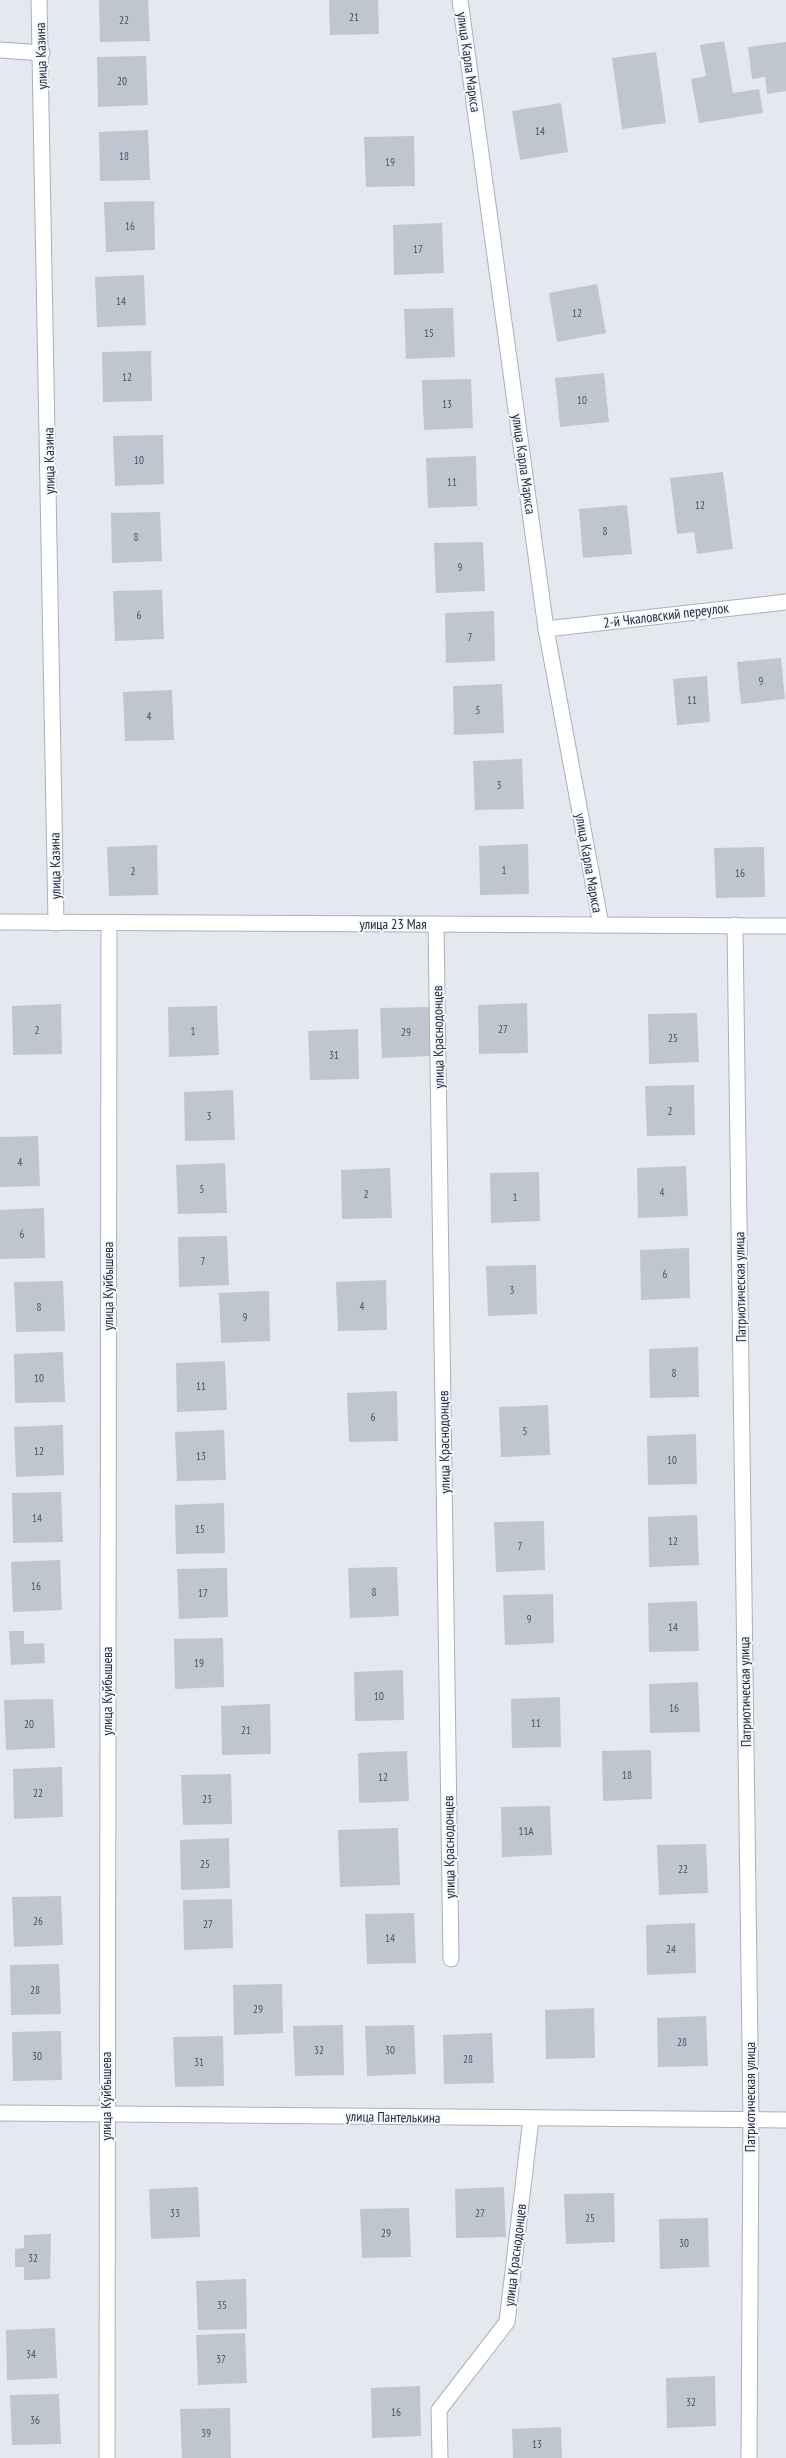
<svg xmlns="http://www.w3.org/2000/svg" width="786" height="2458" viewBox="0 0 786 2458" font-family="'PT Sans Narrow',sans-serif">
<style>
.building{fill:#bfc6d0}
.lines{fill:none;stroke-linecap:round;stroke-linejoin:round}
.street-casing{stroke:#aab0bb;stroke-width:17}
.secondary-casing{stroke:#a8b0c1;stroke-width:17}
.street{stroke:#fff;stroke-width:15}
.secondary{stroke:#fff;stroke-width:15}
.labels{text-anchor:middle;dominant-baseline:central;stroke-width:4;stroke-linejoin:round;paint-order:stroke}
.number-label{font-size:11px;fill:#495166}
.street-label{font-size:14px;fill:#222a42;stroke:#f5f8fb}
</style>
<rect width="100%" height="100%" fill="#e4e9ef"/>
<g class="building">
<polygon points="99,0 148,0 150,41 100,42"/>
<polygon points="329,0 378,0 379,34 330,35"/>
<polygon points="724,41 733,93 759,89 763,113 699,123 691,79 706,76 700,45"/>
<polygon points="786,42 786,91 767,94 765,77 752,79 748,47"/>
<polygon points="656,52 666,123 622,129 612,58"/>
<polygon points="146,56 148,105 98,107 97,57"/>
<polygon points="561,103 568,152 520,160 512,111"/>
<polygon points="148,130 150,180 100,181 99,132"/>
<polygon points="414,136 415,186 366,187 364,137"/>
<polygon points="154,201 155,250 106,252 104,202"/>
<polygon points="442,223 444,273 394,275 393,225"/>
<polygon points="144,275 146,325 97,327 95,277"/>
<polygon points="597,284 606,333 557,342 549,293"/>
<polygon points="453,308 455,357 406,359 404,309"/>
<polygon points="151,351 152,401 103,402 102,352"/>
<polygon points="604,373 609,422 560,427 555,378"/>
<polygon points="471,379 473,428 424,430 422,380"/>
<polygon points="163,435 164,484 115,486 113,436"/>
<polygon points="476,456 477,506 428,508 426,458"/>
<polygon points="723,472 733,549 697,554 694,532 677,534 670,478"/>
<polygon points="627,505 632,554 583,558 579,509"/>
<polygon points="160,512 162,561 112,563 111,513"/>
<polygon points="483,542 485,591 436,593 434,543"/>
<polygon points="162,590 164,639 115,641 113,591"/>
<polygon points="494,611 495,661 446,663 445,613"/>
<polygon points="781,658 785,699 741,704 737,662"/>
<polygon points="707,676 710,722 677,725 673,679"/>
<polygon points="502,684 504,733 454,735 453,686"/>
<polygon points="172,690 174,740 125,741 123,692"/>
<polygon points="522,759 524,809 475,810 473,761"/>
<polygon points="528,844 529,894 480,895 479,846"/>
<polygon points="157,845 158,895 109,896 107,847"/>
<polygon points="764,847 765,897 716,898 714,848"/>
<polygon points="527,1003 528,1053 479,1054 478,1005"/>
<polygon points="61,1004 62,1054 13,1055 12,1006"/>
<polygon points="217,1006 219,1055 169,1057 168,1007"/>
<polygon points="430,1007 431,1056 382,1058 380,1008"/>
<polygon points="697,1013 699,1062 649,1064 648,1014"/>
<polygon points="358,1029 359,1079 310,1080 308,1031"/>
<polygon points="694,1085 695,1135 647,1136 645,1086"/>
<polygon points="233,1090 235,1140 185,1141 184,1092"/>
<polygon points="38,1136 40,1186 0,1187 0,1137"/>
<polygon points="225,1163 227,1213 178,1214 176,1165"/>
<polygon points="686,1166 688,1216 638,1218 637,1168"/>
<polygon points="390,1168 392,1218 342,1219 341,1170"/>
<polygon points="539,1172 540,1221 491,1223 490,1173"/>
<polygon points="44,1208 45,1258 0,1259 0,1210"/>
<polygon points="227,1236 229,1285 179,1287 178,1237"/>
<polygon points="689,1248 690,1298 641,1300 640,1250"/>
<polygon points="536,1265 537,1314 488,1316 486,1266"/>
<polygon points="386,1280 387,1330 338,1331 336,1282"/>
<polygon points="63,1281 65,1331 16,1332 14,1282"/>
<polygon points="269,1291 270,1341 221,1343 219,1293"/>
<polygon points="698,1347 699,1397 650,1398 649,1349"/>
<polygon points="63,1352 65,1402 15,1403 14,1354"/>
<polygon points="225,1361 227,1410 177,1412 176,1363"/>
<polygon points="397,1391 398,1441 349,1442 347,1393"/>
<polygon points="548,1405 550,1455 501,1457 499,1407"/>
<polygon points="63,1425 64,1475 16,1477 14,1427"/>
<polygon points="224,1430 226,1480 177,1481 175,1432"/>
<polygon points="696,1434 697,1484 648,1485 647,1436"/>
<polygon points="61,1492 63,1542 13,1543 12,1493"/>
<polygon points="224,1503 225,1553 176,1554 175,1505"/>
<polygon points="697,1515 699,1565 649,1567 648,1517"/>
<polygon points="544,1521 545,1570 496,1572 494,1522"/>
<polygon points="60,1560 62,1610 13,1612 11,1562"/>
<polygon points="397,1567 399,1616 350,1618 348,1568"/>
<polygon points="227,1568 228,1617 179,1619 177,1569"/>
<polygon points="553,1594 554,1643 505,1645 503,1595"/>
<polygon points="697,1601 699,1651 649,1652 648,1603"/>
<polygon points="9,1631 24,1631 24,1644 44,1643 45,1663 11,1665"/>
<polygon points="223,1638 224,1687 175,1689 174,1639"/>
<polygon points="403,1670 404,1720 355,1721 354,1672"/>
<polygon points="698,1682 700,1732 650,1733 649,1684"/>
<polygon points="560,1697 561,1747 512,1748 511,1699"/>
<polygon points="53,1699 55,1748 6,1750 4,1700"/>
<polygon points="270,1704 271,1754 222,1755 221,1706"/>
<polygon points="651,1750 652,1799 603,1801 602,1751"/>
<polygon points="407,1751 409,1801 359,1803 358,1753"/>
<polygon points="62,1767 63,1817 14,1819 13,1769"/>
<polygon points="231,1774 232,1824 183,1825 181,1775"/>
<polygon points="550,1806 552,1855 502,1857 501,1807"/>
<polygon points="398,1828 400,1885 340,1887 338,1830"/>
<polygon points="229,1838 230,1888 181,1890 180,1840"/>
<polygon points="706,1844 708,1893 659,1895 657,1845"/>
<polygon points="61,1896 63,1945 14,1947 12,1897"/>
<polygon points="232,1899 233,1948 184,1950 183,1900"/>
<polygon points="414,1913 416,1963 367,1964 365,1914"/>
<polygon points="695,1923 696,1973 647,1975 646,1925"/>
<polygon points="59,1964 61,2014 11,2015 10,1965"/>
<polygon points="282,1984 283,2033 234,2035 233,1985"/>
<polygon points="594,2008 595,2058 546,2059 545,2010"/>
<polygon points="706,2016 708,2066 658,2067 657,2018"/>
<polygon points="343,2025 344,2075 295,2076 293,2026"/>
<polygon points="414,2025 416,2074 367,2076 365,2026"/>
<polygon points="61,2031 62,2080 13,2081 12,2032"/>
<polygon points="492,2033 494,2083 444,2084 443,2035"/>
<polygon points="223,2036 224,2086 175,2087 173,2037"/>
<polygon points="198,2187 200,2237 151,2239 149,2189"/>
<polygon points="504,2187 506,2237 456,2238 455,2189"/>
<polygon points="614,2193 615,2242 566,2244 564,2194"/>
<polygon points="409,2208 411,2257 362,2258 360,2209"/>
<polygon points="708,2218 709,2267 660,2269 659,2219"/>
<polygon points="51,2234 50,2279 24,2280 24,2267 15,2267 15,2249 24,2248 24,2235"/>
<polygon points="246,2279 247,2329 198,2330 196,2281"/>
<polygon points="55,2328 57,2378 7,2380 6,2330"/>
<polygon points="245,2333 247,2383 198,2385 196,2335"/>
<polygon points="715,2376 716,2426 667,2428 666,2378"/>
<polygon points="420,2386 421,2436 372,2438 371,2388"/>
<polygon points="59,2394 61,2444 12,2445 10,2395"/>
<polygon points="230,2408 231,2458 182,2458 180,2409"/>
<polygon points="561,2427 562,2458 513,2458 512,2429"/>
</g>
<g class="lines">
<defs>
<g id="street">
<polyline points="39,0 56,923"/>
<polyline points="0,50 42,53"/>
<polyline points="546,629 786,602"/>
<polyline points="436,924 451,1959"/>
<polyline points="735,925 751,2120 749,2458"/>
<polyline points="107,2458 109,924"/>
<polyline points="440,2458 439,2410 507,2322 531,2119"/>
</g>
<g id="secondary">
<polyline points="460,0 546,629 601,925"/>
<polyline points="0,922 786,926"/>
<polyline points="0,2113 786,2120"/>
</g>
</defs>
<use href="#street" class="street-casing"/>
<use href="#secondary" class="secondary-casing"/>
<use href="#street" class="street"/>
<use href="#secondary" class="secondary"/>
</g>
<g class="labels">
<g class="number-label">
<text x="354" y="17">21</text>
<text x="124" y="20">22</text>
<text x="122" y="81">20</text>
<text x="540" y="131">14</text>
<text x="124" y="156">18</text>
<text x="390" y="162">19</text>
<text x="130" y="226">16</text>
<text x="418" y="249">17</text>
<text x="121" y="301">14</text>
<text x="577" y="313">12</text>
<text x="429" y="333">15</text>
<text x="127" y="377">12</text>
<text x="582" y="400">10</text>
<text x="447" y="404">13</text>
<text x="139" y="460">10</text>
<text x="452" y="482">11</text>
<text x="700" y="505">12</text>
<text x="605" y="531">8</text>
<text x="136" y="537">8</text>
<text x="460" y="567">9</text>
<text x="139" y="615">6</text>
<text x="470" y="637">7</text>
<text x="761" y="681">9</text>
<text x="692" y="700">11</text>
<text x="478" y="710">5</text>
<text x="149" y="716">4</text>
<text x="499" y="785">3</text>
<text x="504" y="870">1</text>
<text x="133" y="871">2</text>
<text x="740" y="873">16</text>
<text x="503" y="1029">27</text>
<text x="37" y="1030">2</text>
<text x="193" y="1031">1</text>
<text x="406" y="1032">29</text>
<text x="673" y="1038">25</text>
<text x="334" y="1055">31</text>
<text x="670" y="1111">2</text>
<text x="209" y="1116">3</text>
<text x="20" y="1162">4</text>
<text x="202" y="1189">5</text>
<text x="662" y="1192">4</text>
<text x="366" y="1194">2</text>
<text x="515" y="1197">1</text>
<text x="22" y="1234">6</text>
<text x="203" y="1261">7</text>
<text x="665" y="1274">6</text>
<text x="512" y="1290">3</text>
<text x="362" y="1306">4</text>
<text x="39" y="1307">8</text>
<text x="245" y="1317">9</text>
<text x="674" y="1373">8</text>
<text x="39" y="1378">10</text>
<text x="201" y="1386">11</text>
<text x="373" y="1417">6</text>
<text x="525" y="1431">5</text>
<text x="39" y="1451">12</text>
<text x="201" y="1456">13</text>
<text x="672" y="1460">10</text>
<text x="37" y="1518">14</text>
<text x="200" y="1529">15</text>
<text x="673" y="1541">12</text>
<text x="520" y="1546">7</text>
<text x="36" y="1586">16</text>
<text x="374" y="1592">8</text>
<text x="203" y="1593">17</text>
<text x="529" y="1619">9</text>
<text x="673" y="1627">14</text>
<text x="199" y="1663">19</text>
<text x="379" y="1696">10</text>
<text x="674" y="1708">16</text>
<text x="536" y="1723">11</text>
<text x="29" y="1724">20</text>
<text x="246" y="1730">21</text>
<text x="627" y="1775">18</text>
<text x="383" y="1777">12</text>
<text x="38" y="1793">22</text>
<text x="207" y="1799">23</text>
<text x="526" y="1831">11А</text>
<text x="205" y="1864">25</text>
<text x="683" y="1869">22</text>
<text x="38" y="1921">26</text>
<text x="208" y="1924">27</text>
<text x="390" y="1938">14</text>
<text x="671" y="1949">24</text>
<text x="35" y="1990">28</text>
<text x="258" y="2009">29</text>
<text x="682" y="2042">28</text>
<text x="319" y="2050">32</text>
<text x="390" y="2050">30</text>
<text x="37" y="2056">30</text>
<text x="468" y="2059">28</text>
<text x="199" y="2062">31</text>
<text x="175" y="2213">33</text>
<text x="480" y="2213">27</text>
<text x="590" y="2218">25</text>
<text x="386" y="2233">29</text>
<text x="684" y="2243">30</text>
<text x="33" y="2258">32</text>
<text x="222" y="2305">35</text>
<text x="31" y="2354">34</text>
<text x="221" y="2359">37</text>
<text x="691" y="2402">32</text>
<text x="396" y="2412">16</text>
<text x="35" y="2420">36</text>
<text x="206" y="2433">39</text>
<text x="537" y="2444">13</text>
</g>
<g class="street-label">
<text transform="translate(41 56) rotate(-92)">улица Казина</text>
<text transform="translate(469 62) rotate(82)">улица Карла Маркса</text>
<text transform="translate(49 461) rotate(-91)">улица Казина</text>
<text transform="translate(524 464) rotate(82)">улица Карла Маркса</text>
<text transform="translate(666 615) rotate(-7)">2-й Чкаловский переулок</text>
<text transform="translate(589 863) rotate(80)">улица Карла Маркса</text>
<text transform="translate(55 866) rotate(-91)">улица Казина</text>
<text x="393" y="924">улица 23 Мая</text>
<text transform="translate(438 1037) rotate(-91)">улица Краснодонцев</text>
<text transform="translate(108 1286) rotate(-90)">улица Куйбышева</text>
<text transform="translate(740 1287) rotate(-91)">Патриотическая улица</text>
<text transform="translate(444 1442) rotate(-91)">улица Краснодонцев</text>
<text transform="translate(107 1691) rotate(-90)">улица Куйбышева</text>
<text transform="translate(745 1692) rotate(-91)">Патриотическая улица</text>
<text transform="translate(449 1847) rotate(-91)">улица Краснодонцев</text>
<text transform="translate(106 2096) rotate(-90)">улица Куйбышева</text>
<text transform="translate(750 2097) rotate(-90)">Патриотическая улица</text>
<text transform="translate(393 2117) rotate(1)">улица Пантелькина</text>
<text transform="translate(515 2255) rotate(-83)">улица Краснодонцев</text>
</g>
</g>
</svg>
